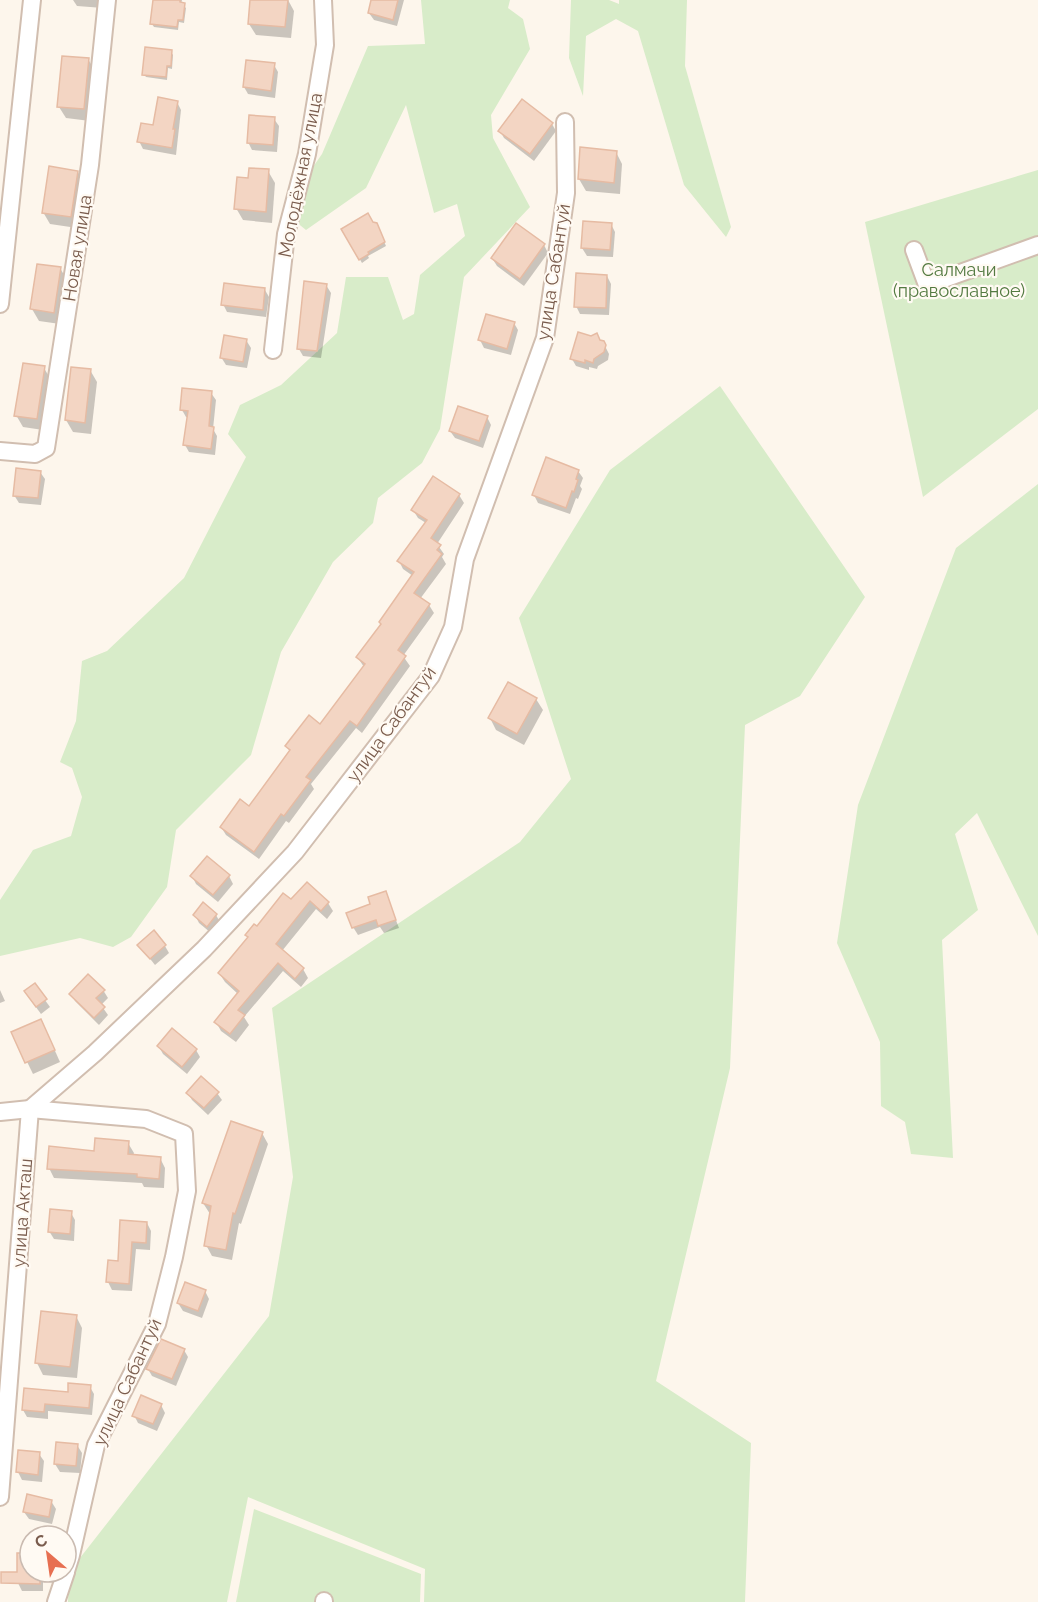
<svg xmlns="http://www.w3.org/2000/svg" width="1038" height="1602" viewBox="0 0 1038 1602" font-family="Raleway,sans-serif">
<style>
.green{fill:#d8ecc9}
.shadow{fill:#0003}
.building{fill:#f3d5c3;stroke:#e6bba3;stroke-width:1.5}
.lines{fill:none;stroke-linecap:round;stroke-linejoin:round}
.minor-casing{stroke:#d1beb0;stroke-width:20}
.minor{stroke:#fff;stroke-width:16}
.labels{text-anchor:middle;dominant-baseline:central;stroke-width:4.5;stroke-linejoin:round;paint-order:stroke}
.street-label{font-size:18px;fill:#7a5c4d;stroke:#fffaf3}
.park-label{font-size:18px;fill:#537a41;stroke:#fffaf3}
</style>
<rect width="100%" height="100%" fill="#fdf6ec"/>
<g class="green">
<polygon points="421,0 510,0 508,8 523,19 530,49 491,115 493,138 530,207 464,277 440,429 422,463 378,498 373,523 333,562 281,652 251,755 176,830 167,887 131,937 113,947 80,938 0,956 0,900 33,850 71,836 82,797 72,768 60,762 76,721 82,661 107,651 184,578 246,457 228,434 240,405 281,385 337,333 346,277 388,277 403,320 414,314 420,275 465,236 457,204 434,213 406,105 366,188 306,230 290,217 290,200 322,154 368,46 425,44"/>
<polygon points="571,0 609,0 619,4 619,0 687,0 685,66 731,227 726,237 684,185 638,31 616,19 586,36 583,96 569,58"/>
<polygon points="1038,170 1038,409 923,497 865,222"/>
<polygon points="720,386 865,597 800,696 745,725 730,1068 656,1381 751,1443 745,1602 424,1602 425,1569 248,1497 227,1602 68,1602 69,1572 269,1316 293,1177 272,1008 520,842 571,779 519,618 610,470"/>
<polygon points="1038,484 1038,936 977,813 955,834 978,910 942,940 953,1158 911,1154 905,1122 881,1106 880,1042 837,943 858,805 956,548"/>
<polygon points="254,1509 421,1574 420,1602 236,1602"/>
</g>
<g class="shadow">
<polygon points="73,0 104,0 103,8 77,6"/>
<polygon points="155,0 182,0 181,4 186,8 184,23 179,22 178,30 154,27 152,24"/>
<polygon points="252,0 288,0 294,11 291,38 256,35 249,24"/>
<polygon points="372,0 404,0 397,26 374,20 369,13"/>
<polygon points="171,52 173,55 172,69 168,68 167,80 146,77 144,74"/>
<polygon points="88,59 95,71 90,121 66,118 59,107"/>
<polygon points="274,65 278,72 275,98 248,94 244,87"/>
<polygon points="177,102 181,110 176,155 143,149 139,141"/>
<polygon points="274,119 279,126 277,152 252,150 248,142"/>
<polygon points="552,124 556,131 534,161 504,138 500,131"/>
<polygon points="616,152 622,164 620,194 586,191 579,179"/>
<polygon points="268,171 275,183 272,223 243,220 236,208 250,179"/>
<polygon points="78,172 84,184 77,228 50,224 43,212"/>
<polygon points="372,223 378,228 386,246 368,256 369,258 362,263 343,230"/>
<polygon points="611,224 615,232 613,257 587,256 582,248"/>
<polygon points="516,225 544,245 548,253 524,286 497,266 492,258"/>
<polygon points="60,268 67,280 60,324 39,321 32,309"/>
<polygon points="607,276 611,284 609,315 580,314 576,306"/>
<polygon points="326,285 331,293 321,358 303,356 299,349"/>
<polygon points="265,290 269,297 266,317 227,312 223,304"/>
<polygon points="514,323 518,330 511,355 484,348 480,340"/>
<polygon points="246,340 251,348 247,368 226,365 221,357"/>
<polygon points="600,341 603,342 609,354 608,360 598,366 597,369 589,367 589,370 576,366 572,359"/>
<polygon points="44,368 51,380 43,430 23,427 16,415"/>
<polygon points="90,370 97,382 91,434 73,432 66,420"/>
<polygon points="211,393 216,400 213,429 217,436 215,455 189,452 185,445 188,418 186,417 182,410"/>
<polygon points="487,417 491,425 483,448 455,438 450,431"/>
<polygon points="578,471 583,478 580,486 582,489 578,499 576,498 570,514 538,503 534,495"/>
<polygon points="40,472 45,479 41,505 19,503 14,495"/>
<polygon points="459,495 464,503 437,544 444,554 442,557 446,564 420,599 429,605 434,613 403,656 410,666 362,733 356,728 311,784 314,789 289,823 286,821 259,859 226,835 221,827 249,808 290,752 287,746 321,726 364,667 358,658 382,625 413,576 403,569 399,561 426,523 418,518 413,510"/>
<polygon points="536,699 543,710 524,745 496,730 490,718"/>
<polygon points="192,876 229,876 233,884 218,902 196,884"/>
<polygon points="307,884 328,903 333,911 327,919 316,909 282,951 303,969 308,978 301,987 283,971 244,1017 249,1025 236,1042 221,1031 216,1022 238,994 225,982 219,973 249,939 247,935 291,901"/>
<polygon points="385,892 399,928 384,933 380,927 358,935 353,927"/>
<polygon points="195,915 216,915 220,922 211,933 199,923"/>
<polygon points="139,945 165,946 169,953 155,965"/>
<polygon points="34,985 50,1007 41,1014 30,999"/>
<polygon points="0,990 5,1001 0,1003"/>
<polygon points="103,990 108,998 101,1005 108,1015 99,1025 75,1001 71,994"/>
<polygon points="13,1033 47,1033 60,1062 33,1074"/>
<polygon points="159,1047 196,1050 200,1057 187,1074 163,1054"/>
<polygon points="188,1093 217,1093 222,1100 208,1115 192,1100"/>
<polygon points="262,1133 268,1144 241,1224 239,1223 232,1260 212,1256 206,1245 210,1214 203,1203"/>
<polygon points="128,1143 134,1153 133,1156 160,1158 165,1168 164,1188 144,1187 142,1183 54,1178 49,1168"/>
<polygon points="71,1213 75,1220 74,1241 54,1239 49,1231"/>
<polygon points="122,1222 147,1223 151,1231 150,1250 136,1249 132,1291 112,1290 108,1282 119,1263"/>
<polygon points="205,1291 209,1299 202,1318 183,1311 178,1303"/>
<polygon points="76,1316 82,1328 77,1378 43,1375 37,1363"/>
<polygon points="184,1350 188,1357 176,1386 152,1376 148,1369"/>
<polygon points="90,1387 94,1394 92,1415 48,1411 48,1419 27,1417 23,1410"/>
<polygon points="161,1405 165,1413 157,1431 138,1423 134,1415"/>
<polygon points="77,1445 82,1453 80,1473 60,1472 55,1464"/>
<polygon points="39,1454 44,1461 42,1482 22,1480 18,1472"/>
<polygon points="51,1501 56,1509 52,1524 29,1519 24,1512"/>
<polygon points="30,1555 30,1572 43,1572 43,1591 22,1591 18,1583"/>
</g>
<g class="building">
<polygon points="153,0 180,0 180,2 185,3 183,20 178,20 177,27 150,24"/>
<polygon points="250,0 288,0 285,27 248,24"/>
<polygon points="371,0 398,0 393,20 368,13"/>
<polygon points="145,47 172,50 171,66 167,66 166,77 142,75"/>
<polygon points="62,56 89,58 84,109 57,107"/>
<polygon points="246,60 275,63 271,91 243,87"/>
<polygon points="158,97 178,101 173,129 175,129 172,148 137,142 141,123 153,125"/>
<polygon points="522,99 553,123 530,154 498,131"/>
<polygon points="249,115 275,117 273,145 247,143"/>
<polygon points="580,147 617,151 614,183 578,179"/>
<polygon points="49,166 78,171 71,217 42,213"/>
<polygon points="249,168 269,169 266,212 234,209 237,177 248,178"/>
<polygon points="368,213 373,222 377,223 385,242 368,252 369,254 359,260 341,229"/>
<polygon points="583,221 612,223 610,250 581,248"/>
<polygon points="516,223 545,244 520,279 491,258"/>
<polygon points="37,264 61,267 54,313 30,309"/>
<polygon points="576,273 607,275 606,308 574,307"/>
<polygon points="304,281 327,284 317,351 297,349"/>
<polygon points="224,283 265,288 263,310 221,305"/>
<polygon points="486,314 515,322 507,349 478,340"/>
<polygon points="578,332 591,336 597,333 600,340 604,341 606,345 604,352 594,359 593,363 585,360 585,363 570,359"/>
<polygon points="224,335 247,339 243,362 220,358"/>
<polygon points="23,363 45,366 37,419 14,416"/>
<polygon points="71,367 91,369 85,423 65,420"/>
<polygon points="182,388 212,391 209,426 214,427 211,449 183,445 188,411 180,410"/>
<polygon points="458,406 488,416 479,441 449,431"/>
<polygon points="546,457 579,470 576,479 578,480 574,492 572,491 566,508 532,495"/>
<polygon points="16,468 41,471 38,498 13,496"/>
<polygon points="433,476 460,494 431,538 441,545 437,550 442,554 414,593 430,604 398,650 406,656 357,726 350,721 306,777 311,780 284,816 281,814 254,852 220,827 240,799 249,806 290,750 285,746 309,715 320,724 365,664 356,657 381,624 379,622 414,572 397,561 427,520 411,510"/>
<polygon points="508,682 537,698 517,734 488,718"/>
<polygon points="207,856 230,875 213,895 190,876"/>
<polygon points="307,882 329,902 321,911 310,901 276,944 304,968 295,979 278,963 238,1010 245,1015 230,1034 214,1022 239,991 218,973 248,937 245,935 254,924 257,926 283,893 291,899"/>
<polygon points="386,891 396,920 378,926 376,920 352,928 346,913 370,904 368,897"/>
<polygon points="203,902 217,914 207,927 193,915"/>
<polygon points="154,930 166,945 150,959 137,945"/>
<polygon points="88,974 105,990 96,998 105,1007 94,1018 69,994"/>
<polygon points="35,983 47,999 36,1007 24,991"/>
<polygon points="41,1019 55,1050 25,1063 11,1032"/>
<polygon points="172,1028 197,1049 182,1067 157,1046"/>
<polygon points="201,1076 219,1092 204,1108 186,1093"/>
<polygon points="231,1121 263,1132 235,1214 233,1213 226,1250 204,1246 211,1206 202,1203"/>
<polygon points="95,1138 129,1141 128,1154 161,1157 159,1179 137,1177 137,1174 47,1169 49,1146 94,1151"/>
<polygon points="50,1209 72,1211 70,1234 48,1232"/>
<polygon points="120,1220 147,1222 146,1243 132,1242 129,1284 106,1282 108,1260 118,1261"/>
<polygon points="185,1282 206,1290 198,1311 177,1303"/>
<polygon points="41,1311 77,1315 70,1367 35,1363"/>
<polygon points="161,1339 185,1349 172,1379 146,1369"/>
<polygon points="68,1383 91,1385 89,1408 45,1404 44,1412 22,1410 24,1388 68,1392"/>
<polygon points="141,1395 162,1404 153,1424 132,1416"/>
<polygon points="56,1442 78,1444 76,1466 54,1464"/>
<polygon points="18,1450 40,1452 38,1475 16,1472"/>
<polygon points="27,1494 52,1500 49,1517 23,1512"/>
<polygon points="17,1553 30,1553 30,1572 40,1572 40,1584 1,1583 1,1572 17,1572"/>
</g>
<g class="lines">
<defs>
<g id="minor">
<polyline points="914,250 927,285 1038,245"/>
<polyline points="0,304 32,0"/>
<polyline points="273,350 286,234 307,154 325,45 323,0"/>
<polyline points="0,451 35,454 46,448 90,165 107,0"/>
<polyline points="0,1112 30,1109 146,1119 184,1134 187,1191 174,1257 157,1324 96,1445 71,1555 66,1571"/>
<polyline points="0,1497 30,1109 95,1053 204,949 295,852 431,676 453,627 465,559 545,338 566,193 565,122"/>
<polyline points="56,1602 66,1572"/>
<polyline points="324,1602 324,1601"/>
</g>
</defs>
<use href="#minor" class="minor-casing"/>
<use href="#minor" class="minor"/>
</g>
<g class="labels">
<g class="street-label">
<text transform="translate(300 175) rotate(-79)">Молодёжная улица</text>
<text transform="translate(77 248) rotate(-81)">Новая улица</text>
<text transform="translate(553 272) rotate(-81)">улица Сабантуй</text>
<text transform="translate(391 724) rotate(-54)">улица Сабантуй</text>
<text transform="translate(22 1213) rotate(-86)">улица Акташ</text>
<text transform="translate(127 1382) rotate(-65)">улица Сабантуй</text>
</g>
<g class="park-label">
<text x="959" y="269">Салмачи<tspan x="959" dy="21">(православное)</tspan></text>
</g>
</g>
<g transform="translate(48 1554) rotate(331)"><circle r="28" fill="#fffaf3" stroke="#cabbb1" stroke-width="1.5"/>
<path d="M0-4.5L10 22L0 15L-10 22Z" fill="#e76f51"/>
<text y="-9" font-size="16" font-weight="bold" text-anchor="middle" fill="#7a5c4d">С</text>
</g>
</svg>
